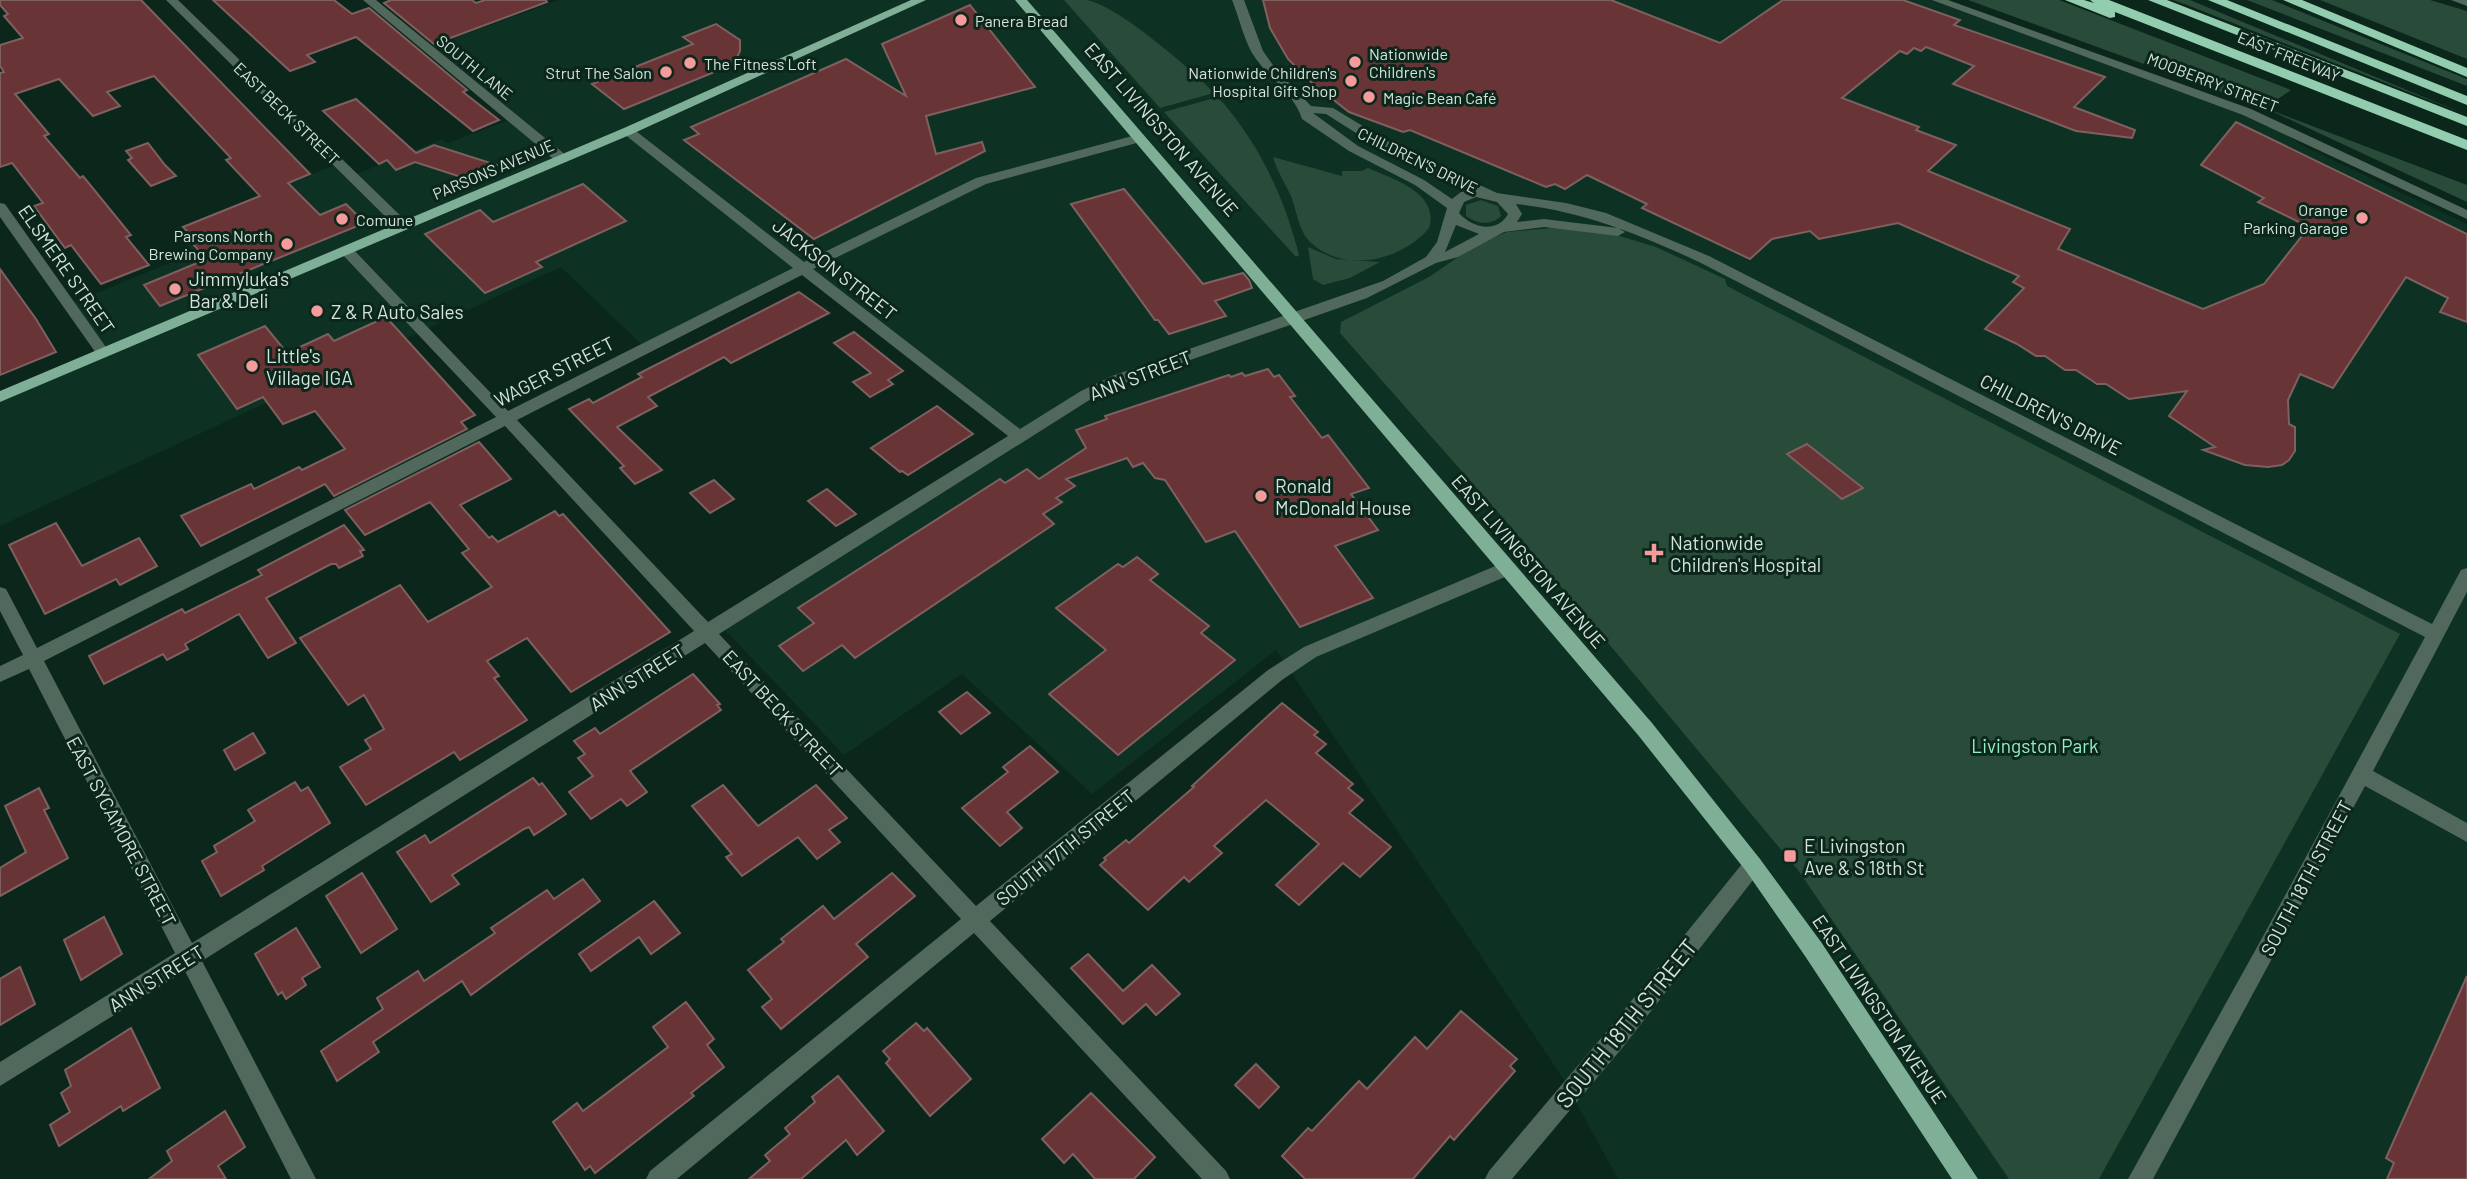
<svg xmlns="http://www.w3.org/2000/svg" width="2467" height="1179" viewBox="0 0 2467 1179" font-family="Barlow,sans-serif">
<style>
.built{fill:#0d3122}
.green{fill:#284b3a}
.building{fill:#693436;stroke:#7e6060;stroke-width:2}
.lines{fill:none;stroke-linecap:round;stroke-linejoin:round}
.minor{fill:#51685c;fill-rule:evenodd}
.major{fill:#7fb097;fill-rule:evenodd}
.highway{fill:#92cdaf;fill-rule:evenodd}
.poi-dot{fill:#f59b9c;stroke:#0b261a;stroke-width:2.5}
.labels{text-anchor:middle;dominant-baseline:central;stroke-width:6;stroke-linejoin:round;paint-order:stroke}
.far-poi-label{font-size:16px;fill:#d4e3db;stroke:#0b261a;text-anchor:start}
.far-street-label{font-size:16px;fill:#d4e3db;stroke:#0b261a}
.street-label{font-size:19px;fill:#d4e3db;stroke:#0b261a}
.poi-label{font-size:19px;fill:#d4e3db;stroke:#0b261a;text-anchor:start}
.park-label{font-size:19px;fill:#95edc2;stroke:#0b261a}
.near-street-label{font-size:23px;fill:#d4e3db;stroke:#0b261a}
</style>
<rect width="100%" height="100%" fill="#0b261a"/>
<polygon class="built" points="559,0 1946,0 2071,44 2270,121 2301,145 2467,224 2467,1179 1618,1179 1562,1077 1276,650 1092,794 962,674 844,755 725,630 1016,437 804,269 644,347 561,267 0,526 0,395 96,353 69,304 194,253 174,229 340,163 354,175 442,139 448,143 511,119 427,48"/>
<g class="green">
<path d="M1064,0C1071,0 1079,0 1086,0C1116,4 1192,70 1214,93L1160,108Z"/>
<polygon points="1968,0 2059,0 2291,90 2265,108 2467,185 2467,202 2265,108"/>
<polygon points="2173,0 2190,0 2467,115 2187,5"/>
<polygon points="2247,0 2272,0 2467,79 2467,86"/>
<polygon points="2320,0 2430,0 2467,11 2467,59"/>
<path d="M1218,97C1259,143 1284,196 1299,255L1296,257L1164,112Z"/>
<path d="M1273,157L1342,176V171H1362L1368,168C1393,179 1440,193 1429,228C1402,261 1343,275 1309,241C1298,229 1297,211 1291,196C1285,183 1277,171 1273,157Z"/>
<path d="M1481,200L1498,206L1501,216C1491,226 1477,224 1466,216V205Z"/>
<polygon points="1564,227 1613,234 1656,247 1725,279 1727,286 2400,634 2099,1179 2009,1179 1798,870 1511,527 1340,333 1341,322 1429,277 1477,244 1507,232"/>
<polygon points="1308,247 1336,259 1380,262 1350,278 1323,285 1313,279"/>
</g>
<g class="building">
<polygon points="0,0 141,0 310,174 288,183 320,215 346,204 365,223 160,306 144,285 207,259 190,241 194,239 183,227 260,196 226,160 231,158 154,76 107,92 120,106 93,116 59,79 15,94 49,134 44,136 80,178 83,176 131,235 126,237 149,265 101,284 71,245 65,248 34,206 43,203 12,163 0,167 0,73 4,72 0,66 0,45 23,38 4,16 8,14 0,5"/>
<polygon points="213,0 334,0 352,14 369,8 467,90 463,92 499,120 473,131 356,37 307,55 315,62 290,71"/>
<polygon points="391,0 472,0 476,3 485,0 546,0 547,2 434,44 384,3"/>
<polygon points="1263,0 1611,0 1720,43 1783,0 1903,0 1960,20 1954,25 2105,77 2074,107 2135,130 2132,138 2076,131 1953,84 1974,66 1926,47 1921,51 1914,48 1907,54 1900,51 1842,98 1919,127 1916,130 1956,145 1928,171 2070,229 2058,249 2203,309 2264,284 2309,227 2258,202 2264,198 2201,165 2236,122 2467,234 2467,322 2440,312 2448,298 2406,277 2333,388 2300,374 2288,400 2289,424 2295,427 2295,451 2289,460 2282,465 2268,467 2245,465 2203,450 2215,447 2169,416 2187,391 2129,399 2106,384 2097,384 2076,370 2065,370 2045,356 2036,356 2017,344 1985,329 2024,288 2013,282 2019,276 1898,223 1819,239 1810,231 1772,239 1750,259 1642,208 1647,204 1587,175 1565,189 1555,184 1546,187 1410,130 1403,132 1349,112 1311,82 1288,59 1270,28"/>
<polygon points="970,5 1035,87 926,116 936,154 982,142 985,151 814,239 684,140 699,134 691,127 846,59 906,96 882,44"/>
<polygon points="716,24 740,40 740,51 734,64 624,109 592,84 693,44 683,37"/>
<polygon points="356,99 416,153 434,145 497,165 464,178 415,162 396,170 387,160 379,164 323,111"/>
<polygon points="148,143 165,165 176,176 151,186 128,160 132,158 126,151"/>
<polygon points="583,184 626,221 536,262 542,267 485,293 425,234 480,210 493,222"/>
<polygon points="1124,189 1203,284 1243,273 1249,280 1252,288 1215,301 1226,316 1169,334 1158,320 1155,320 1071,204"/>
<polygon points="0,269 36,319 56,352 0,375"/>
<polygon points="799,292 829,313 731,363 724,357 648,397 657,406 617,427 662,470 635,484 620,468 624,466 569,409 589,399 593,403 642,377 638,374"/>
<polygon points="386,317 475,415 461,422 467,429 334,496 325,484 201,546 181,516 251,484 254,489 299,467 302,470 345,449 315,411 283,424 263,397 237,409 198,355 265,326 287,353 328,334 334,341"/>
<polygon points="854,332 903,371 888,380 893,384 870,397 853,382 871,373 834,343"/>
<polygon points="1268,369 1274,377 1279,375 1295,396 1290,397 1322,438 1328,435 1369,488 1351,494 1378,530 1335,546 1373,598 1300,627 1235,531 1206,542 1165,480 1155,478 1143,463 1133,467 1127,458 1066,479 1075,486 1056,498 1062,502 1043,514 1054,524 855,658 842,645 803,671 779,646 814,623 798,608 1000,479 1005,483 1027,469 1039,479 1086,448 1076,430 1107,419 1105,416 1229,375 1231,377 1242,373 1245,376"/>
<polygon points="937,406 973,434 908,475 902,471 900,472 871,448"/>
<polygon points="479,442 511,479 460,505 489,538 492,536 498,542 555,511 559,516 563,514 670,632 571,692 527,638 487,661 499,676 494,678 527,720 460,760 454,752 366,805 340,767 371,749 365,740 384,729 364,695 348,705 300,638 400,585 428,622 492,587 462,553 469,549 430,502 365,535 345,510"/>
<polygon points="1807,444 1863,488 1842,499 1787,454"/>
<polygon points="714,480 734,499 710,513 690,493"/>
<polygon points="827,489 856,514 836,526 808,501"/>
<polygon points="56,523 82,566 139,538 157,566 120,585 116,579 45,614 9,545"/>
<polygon points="344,525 364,550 360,551 363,556 339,568 336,564 331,564 266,598 296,643 268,658 239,614 185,644 188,649 167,660 163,654 104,684 89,656 182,609 185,613 262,575 258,570"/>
<polygon points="1137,557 1158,574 1150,580 1209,626 1201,633 1235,660 1118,755 1049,694 1106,650 1056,608 1118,564 1123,567"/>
<polygon points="693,674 720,704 717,705 721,710 630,771 647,792 627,806 621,799 591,819 569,792 593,776 578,758 585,754 574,741 595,728 600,734"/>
<polygon points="967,692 990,713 961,734 939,712"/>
<polygon points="1282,703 1318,732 1314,735 1326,744 1316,753 1353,784 1348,788 1363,800 1349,813 1391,847 1360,877 1343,863 1299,905 1276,885 1319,844 1266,800 1214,846 1222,853 1189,882 1184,877 1148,910 1100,865 1106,860 1104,858 1126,840 1129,843 1194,787 1192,786"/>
<polygon points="253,733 265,753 235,770 224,750"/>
<polygon points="1030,746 1058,772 1007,812 1022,828 1000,846 962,808 1008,772 1003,767"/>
<polygon points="533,778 539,785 542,783 566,814 534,835 529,827 524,829 452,875 459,884 431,902 397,852 425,835 430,843"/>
<polygon points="295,782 301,791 308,787 330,823 262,866 264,870 221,896 202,861 217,852 214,846 255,821 248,810"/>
<polygon points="723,785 758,826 816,785 847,818 829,830 840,842 817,859 798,837 742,876 726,857 732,854 692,806"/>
<polygon points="39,788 49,808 44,810 68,858 0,896 0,868 26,852 5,806"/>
<polygon points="362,873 397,929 361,953 326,896"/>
<polygon points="892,873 915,896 856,944 868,957 781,1029 762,1007 772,999 748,970 784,942 781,939 823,906 834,919"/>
<polygon points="583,879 600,901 471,995 462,981 373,1042 379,1052 337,1081 321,1051 383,1009 377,998 418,971 424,981 495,933 491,928 547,890 554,899"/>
<polygon points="654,901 680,933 651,954 639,937 591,971 579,954"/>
<polygon points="104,917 122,954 81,980 64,940"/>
<polygon points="296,928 320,967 302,978 306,985 286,999 282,992 278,995 255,954"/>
<polygon points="1088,954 1123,991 1152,965 1180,994 1156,1015 1146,1004 1123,1024 1071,968"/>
<polygon points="20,967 35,1004 0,1025 0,979"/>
<polygon points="2467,976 2467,1179 2387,1179 2394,1163 2386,1158"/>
<polygon points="686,1002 714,1039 707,1045 724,1067 691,1093 694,1096 595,1173 590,1166 585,1170 553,1122 577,1103 583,1111 668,1047 653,1027"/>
<polygon points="1461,1011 1517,1059 1510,1066 1515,1071 1454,1140 1450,1136 1413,1179 1305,1179 1282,1156 1308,1128 1312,1131 1359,1081 1367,1089 1415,1037 1427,1049"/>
<polygon points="916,1023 924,1031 927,1028 971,1079 930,1116 886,1063 890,1059 883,1051"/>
<polygon points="131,1028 160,1088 123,1111 121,1106 59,1146 50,1125 70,1112 61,1093 71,1086 65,1070"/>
<polygon points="1256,1064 1279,1087 1259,1108 1235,1085"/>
<polygon points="838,1076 884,1131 857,1155 846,1140 801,1179 749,1179 770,1161 765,1155 790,1134 785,1128 815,1102 812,1097"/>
<polygon points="1091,1093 1155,1157 1134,1179 1095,1179 1073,1154 1064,1163 1042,1139"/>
<polygon points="225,1111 245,1147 218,1166 226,1179 149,1179 172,1161 167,1151"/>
</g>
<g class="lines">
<g class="minor">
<polygon points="166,0 178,0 408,223 408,229 398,229"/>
<polygon points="363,0 376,0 567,156 567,162 557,162"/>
<path d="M1232,0H1244L1263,51L1275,68L1311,106L1333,108L1396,146L1497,193L1566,203L1606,213L1709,256L2432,624L2461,570L2467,568V592L2373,771L2467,823V842L2365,786L2153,1179H2128L2261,940L2425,637L1699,262C1639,234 1582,211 1516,204L1522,214L1517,222L1544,219L1618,228L1625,232L1618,236L1544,227L1504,232L1458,257L1436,263L1367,298L1122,384L1091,399L719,634L976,906L1268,670L1304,647L1500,564H1512L1515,569L1512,574L1316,657L1282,680L990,921L1226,1171L1230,1179H1202L974,933L677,1179H646L650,1171L961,919L705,643L202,961L316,1179H291L185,971L0,1086V1062L175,953L29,669L0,682V666L23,655L0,611V587L6,589L37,648L496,417L341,253V247H351L508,411L793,268L624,134V128H632L804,262L976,178L1136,135H1144V141L986,184L813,269L1020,429L1081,391L1112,376L1383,281L1426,257L1437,242L1447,208L1415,185L1349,151L1302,119C1295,94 1266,76 1252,53C1243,37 1239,17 1232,0ZM1313,113L1326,114L1386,152L1471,190L1461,192L1452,199L1424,180L1358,146ZM1476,197L1497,202L1508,214C1497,234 1472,228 1459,213L1464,202ZM1456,225L1479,234L1445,252ZM802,275L1008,436L708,622L517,420ZM505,426L694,631L192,943L44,661Z"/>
<polygon points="1932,0 1948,0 2251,109 2467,210 2467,219 2243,115"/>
<polygon points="2451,0 2467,0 2467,6"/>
<polygon points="0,203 5,204 108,350 110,353 108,356 98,356 0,217"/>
<polygon points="1753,856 1760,859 1763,865 1760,871 1623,1047 1512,1179 1485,1179 1489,1171 1607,1031 1746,859"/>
</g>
<g class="major">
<polygon points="911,0 926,0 632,134 0,402 0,391 624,128"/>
<polygon points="1015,0 1027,0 1652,723 1760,859 1821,942 1978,1179 1952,1179 1805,956 1746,871 1638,735"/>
</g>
<g class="highway">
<polygon points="2065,0 2084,0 2094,3 2090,0 2109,0 2467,140 2467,150 2115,12 2115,17 2110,18"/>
<polygon points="2148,0 2167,0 2467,117 2467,126"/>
<polygon points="2208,0 2227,0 2467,96 2467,105"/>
<polygon points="2283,0 2302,0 2467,68 2467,77"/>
</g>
</g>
<g class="poi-dot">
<circle cx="961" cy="20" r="7"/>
<circle cx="1355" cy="62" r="7"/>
<circle cx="690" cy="63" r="7"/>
<circle cx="666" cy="72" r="7"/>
<circle cx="1351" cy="81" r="7"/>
<circle cx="1369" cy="97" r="7"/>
<circle cx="2362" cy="218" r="7"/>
<circle cx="342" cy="219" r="7"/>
<circle cx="287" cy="244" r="7"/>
<circle cx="175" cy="289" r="7"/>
<circle cx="317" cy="311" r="7"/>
<circle cx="252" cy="366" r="7"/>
<circle cx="1261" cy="496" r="7"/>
<path d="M1650.5 542.5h7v7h7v7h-7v7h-7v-7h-7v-7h7z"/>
<rect x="1783" y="849" width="14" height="14" rx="3.5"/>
</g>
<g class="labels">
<g class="far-poi-label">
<text x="975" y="20">Panera Bread</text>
<text x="1369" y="53">Nationwide<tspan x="1369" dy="18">Children's</tspan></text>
<text x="704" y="63">The Fitness Loft</text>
<text x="652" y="72" text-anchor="end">Strut The Salon</text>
<text x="1337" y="72" text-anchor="end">Nationwide Children's<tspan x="1337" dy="18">Hospital Gift Shop</tspan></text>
<text x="1383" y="97">Magic Bean Café</text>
<text x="2348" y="209" text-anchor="end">Orange<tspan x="2348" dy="18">Parking Garage</tspan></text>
<text x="356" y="219">Comune</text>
<text x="273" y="235" text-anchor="end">Parsons North<tspan x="273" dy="18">Brewing Company</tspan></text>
</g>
<g class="far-street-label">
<text transform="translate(2289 56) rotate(22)">EAST FREEWAY</text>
<text transform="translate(475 67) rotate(39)">SOUTH LANE</text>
<text transform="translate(2213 82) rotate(21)">MOOBERRY STREET</text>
<text transform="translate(287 113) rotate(44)">EAST BECK STREET</text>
<text transform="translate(1418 160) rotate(26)">CHILDREN'S DRIVE</text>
<text transform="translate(493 169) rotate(-23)">PARSONS AVENUE</text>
</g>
<g class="street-label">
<text transform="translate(1162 129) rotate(49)">EAST LIVINGSTON AVENUE</text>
<text transform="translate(67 269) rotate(55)">ELSMERE STREET</text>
<text transform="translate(835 269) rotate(38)">JACKSON STREET</text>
<text transform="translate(554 371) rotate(-27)">WAGER STREET</text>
<text transform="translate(1140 375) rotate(-21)">ANN STREET</text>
<text transform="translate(2051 414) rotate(27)">CHILDREN'S DRIVE</text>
<text transform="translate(1529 561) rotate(49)">EAST LIVINGSTON AVENUE</text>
<text transform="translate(637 677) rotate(-32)">ANN STREET</text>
<text transform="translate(783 713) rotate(47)">EAST BECK STREET</text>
<text transform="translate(122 831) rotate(62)">EAST SYCAMORE STREET</text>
<text transform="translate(1065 847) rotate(-39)">SOUTH 17TH STREET</text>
<text transform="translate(2306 878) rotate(-62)">SOUTH 18TH STREET</text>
<text transform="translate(156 978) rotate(-32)">ANN STREET</text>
<text transform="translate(1880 1009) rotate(56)">EAST LIVINGSTON AVENUE</text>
</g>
<g class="poi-label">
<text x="189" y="278">Jimmyluka's<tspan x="189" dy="22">Bar &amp; Deli</tspan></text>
<text x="331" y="311">Z &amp; R Auto Sales</text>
<text x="266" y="355">Little's<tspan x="266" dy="22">Village IGA</tspan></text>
<text x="1275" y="485">Ronald<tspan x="1275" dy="22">McDonald House</tspan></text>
<text x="1670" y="542">Nationwide<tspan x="1670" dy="22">Children's Hospital</tspan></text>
<text x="1804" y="845">E Livingston<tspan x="1804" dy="22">Ave &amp; S 18th St</tspan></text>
</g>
<g class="park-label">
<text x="2035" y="745">Livingston Park</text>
</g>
<g class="near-street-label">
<text transform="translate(1626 1023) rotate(-51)">SOUTH 18TH STREET</text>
</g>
</g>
</svg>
